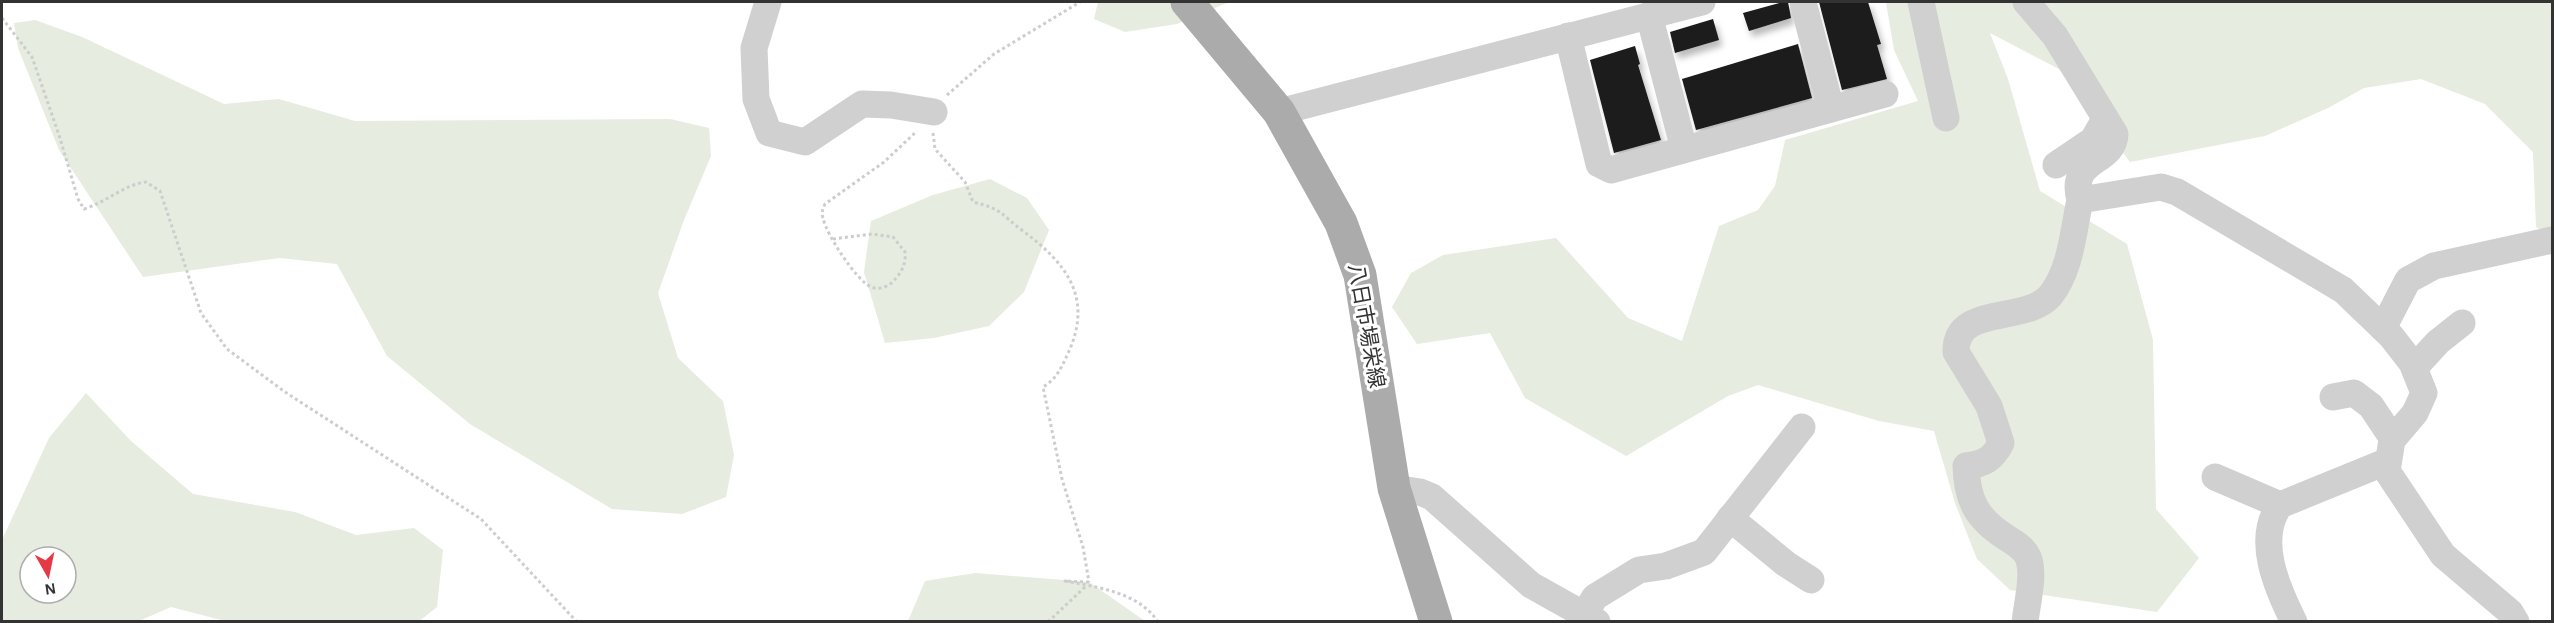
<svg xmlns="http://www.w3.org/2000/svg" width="2554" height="623" viewBox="0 0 2554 623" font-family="'Alegreya Sans','Noto Sans JP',sans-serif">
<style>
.green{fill:#e6ecdf;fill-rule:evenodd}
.building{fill:#1a1a1a;filter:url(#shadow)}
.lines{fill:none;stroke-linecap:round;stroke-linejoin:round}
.path{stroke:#cdcdcd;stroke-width:3;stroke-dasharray:3 3;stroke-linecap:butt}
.minor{stroke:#d0d0d0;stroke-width:27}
.major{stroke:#ababab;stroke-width:33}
.labels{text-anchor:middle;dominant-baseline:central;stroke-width:6;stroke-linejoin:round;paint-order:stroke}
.street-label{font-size:21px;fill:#333;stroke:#fff}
</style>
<defs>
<filter id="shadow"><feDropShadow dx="3.5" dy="6" stdDeviation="3" flood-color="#0004"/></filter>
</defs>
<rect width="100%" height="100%" fill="#fff"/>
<g class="green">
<polygon points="1098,2 1229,2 1177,24 1125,32 1094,19"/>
<polygon points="1886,2 2552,2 2552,237 2536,227 2533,152 2485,104 2421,79 2364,88 2328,108 2265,136 2130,162 2059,69 1990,33 2008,79 2040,191 2127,244 2153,340 2156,509 2199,558 2157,612 2010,590 1977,559 1955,503 1934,431 1879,421 1758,385 1728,396 1626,456 1525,398 1490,333 1417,344 1392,307 1411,273 1443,255 1556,238 1628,318 1682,341 1719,226 1758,210 1775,186 1785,140 1918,101 1894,50"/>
<polygon points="35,20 82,37 224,104 279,99 355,121 670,119 709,128 711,156 684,220 658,293 678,358 723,401 734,455 726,497 682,514 612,509 470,424 387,356 337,264 280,258 143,277 59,150 18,48 14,23"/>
<polygon points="990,179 1027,198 1049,230 1024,292 989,326 934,338 885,343 864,272 871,221 933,195"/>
<path d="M86,393L131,441L193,494L295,512L356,535L414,528L443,550L437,607L418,622H229L171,607L139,621H2V540L49,438ZM30,557H66V593H30Z"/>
<polygon points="975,573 1089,582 1145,621 908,621 925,581"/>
</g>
<g class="building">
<polygon points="1783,2 1788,2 1791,18 1749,31 1743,13"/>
<polygon points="1819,2 1868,2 1881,44 1877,45 1887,79 1842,90"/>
<polygon points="1713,19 1719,40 1675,53 1670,32"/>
<polygon points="1798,44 1812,98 1696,130 1682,79"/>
<polygon points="1635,46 1640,64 1638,65 1661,140 1614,153 1590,60"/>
</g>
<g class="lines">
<g class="path">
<path d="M2,18L32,57L59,135L78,199L84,209C107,202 123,185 146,182L160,191L201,313L227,349L285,392L481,519L577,622"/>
<polyline points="947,95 994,54 1080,2"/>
<path d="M933,133L935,149L965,182L973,202C1003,209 1000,214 1023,231C1066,263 1093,297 1069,351C1062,366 1058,378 1043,387L1062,479L1083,547L1089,582"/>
<path d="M833,239L872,234L893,237L905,252C906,262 903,270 896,278C891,285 881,291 871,287C856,280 826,234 823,218C821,212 823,209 825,204L884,162L917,131"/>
<path d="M1089,582L1065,581C1096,587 1139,592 1158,622"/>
<polyline points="1048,622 1086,586"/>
</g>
<g class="minor">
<polyline points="768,2 754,48 756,99 769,133 805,142 862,104 891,105 934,112"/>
<polyline points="1803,2 1831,109"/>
<polyline points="1921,2 1946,118"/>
<path d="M2026,2L2055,36L2115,134C2114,165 2068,157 2080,200L2161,187L2177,192L2343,290L2391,336L2412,363L2424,393L2415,413L2392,440L2387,471L2443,555L2510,612L2516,622"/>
<polyline points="1649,15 1684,149"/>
<polyline points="1568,36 1599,164 1611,170 1885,94"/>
<polyline points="1279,112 1702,2"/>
<polyline points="2056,165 2093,140 2105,119"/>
<polyline points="2383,328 2408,280 2434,266 2552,240"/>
<polyline points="2415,367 2438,342 2462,323"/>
<polyline points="2333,397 2354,393 2371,406 2393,439"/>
<polyline points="2215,477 2280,505"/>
<polyline points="1394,488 1420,492 1432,497 1531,585 1597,622"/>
<polyline points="1730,518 1786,564 1811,580"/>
<polyline points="1585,613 1595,597 1639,570 1666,566 1704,552 1802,427"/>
<path d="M2025,622C2027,603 2035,574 2028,557C2024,548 2015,543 2007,538C1977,519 1967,501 1966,466C1984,464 1993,459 2001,443L1989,406L1956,352C1955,304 2025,324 2050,296C2071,270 2073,232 2080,200"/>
<path d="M2294,622C2277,588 2255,539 2280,505L2388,461"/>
</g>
<polyline class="major" points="1187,2 1279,112 1341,223 1360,275 1394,488 1436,622"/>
</g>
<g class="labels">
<g class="street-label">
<text transform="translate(1366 326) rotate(80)">八日市場栄線</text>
</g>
</g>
<rect width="2554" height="623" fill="none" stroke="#333333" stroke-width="6"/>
<g transform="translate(48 575) rotate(171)"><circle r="28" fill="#ffffff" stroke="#adadad" stroke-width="1.5"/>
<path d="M0-4.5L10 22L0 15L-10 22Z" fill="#e63946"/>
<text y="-9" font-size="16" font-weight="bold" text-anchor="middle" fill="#333333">N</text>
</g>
</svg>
